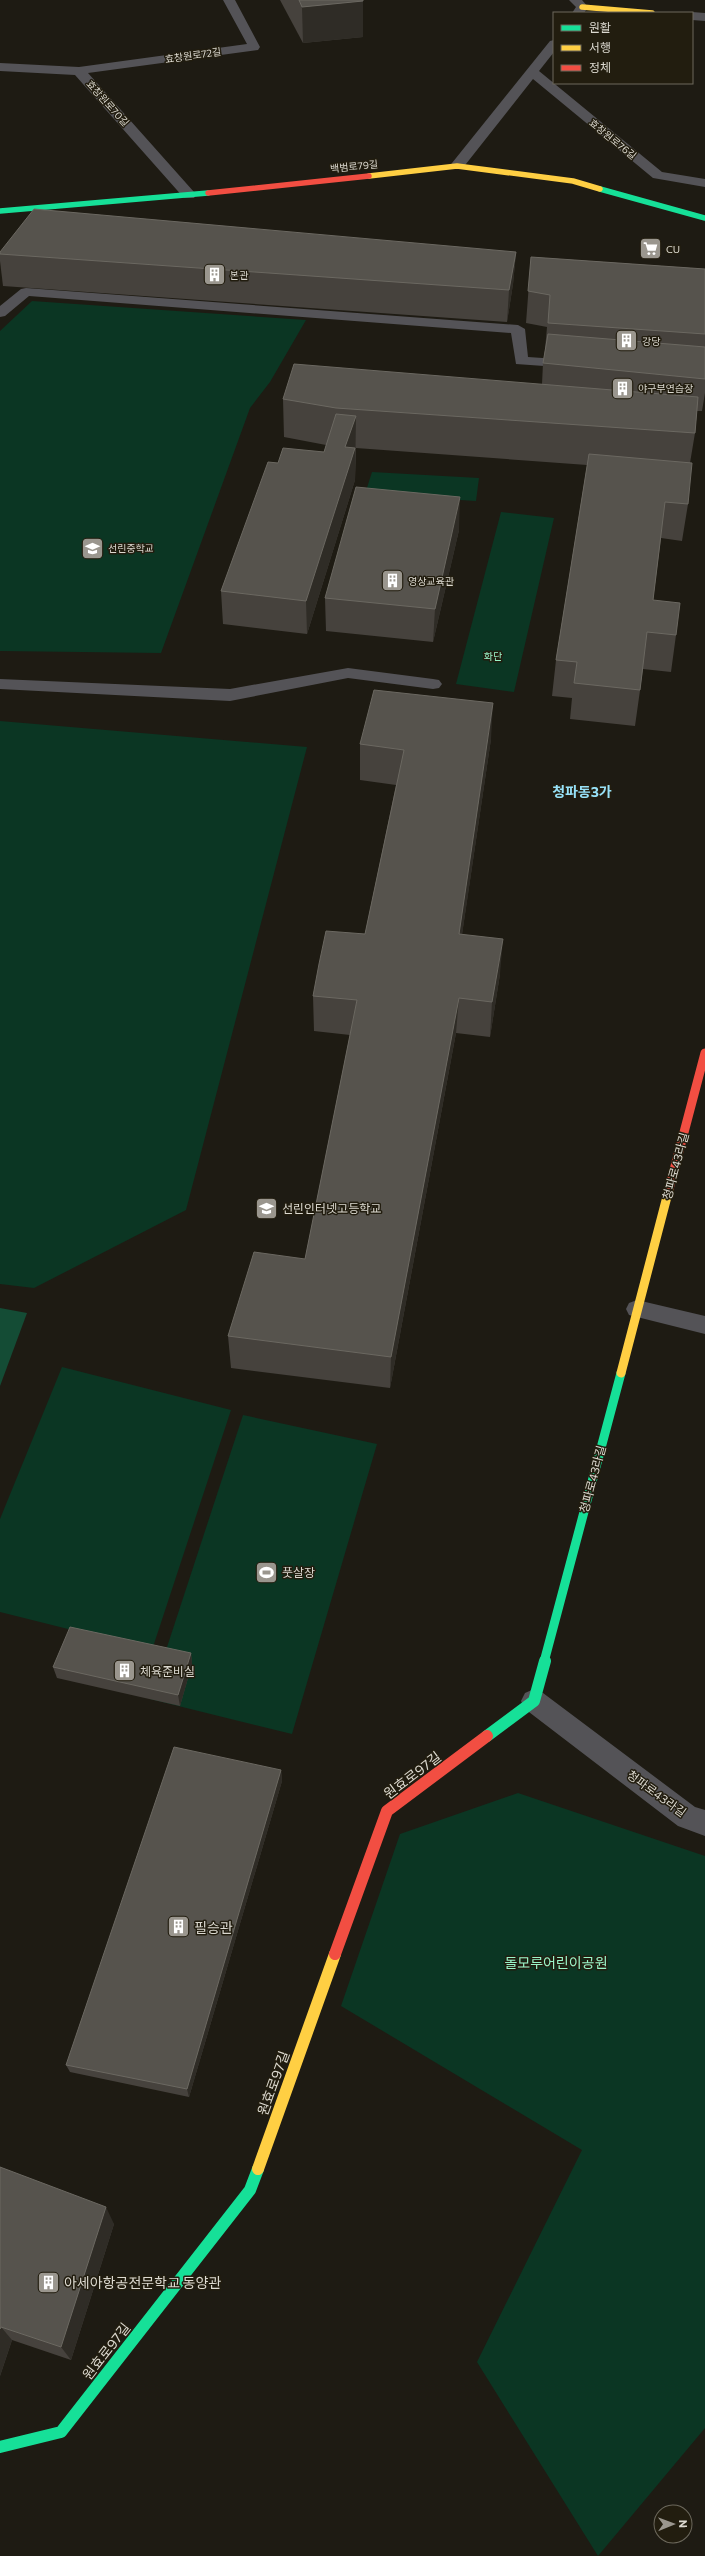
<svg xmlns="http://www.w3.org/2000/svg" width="705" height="2556" viewBox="0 0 705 2556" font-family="Commissioner,'Noto Sans KR',sans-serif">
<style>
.green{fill:#0b3623}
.forest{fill:#144c35}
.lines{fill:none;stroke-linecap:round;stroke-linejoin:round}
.lane{fill:#545357;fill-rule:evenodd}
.street{fill:#545357;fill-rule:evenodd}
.fast-far2{stroke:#16e098;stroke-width:5.5}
.fast-far1{stroke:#16e098;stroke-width:9}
.fast{stroke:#16e098;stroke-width:12}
.slow-far2{stroke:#ffcf43;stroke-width:5.5}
.slow-far1{stroke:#ffcf43;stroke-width:9}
.slow{stroke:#ffcf43;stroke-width:12}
.jam-far2{stroke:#f24e42;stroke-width:5.5}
.jam-far1{stroke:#f24e42;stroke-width:9}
.jam{stroke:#f24e42;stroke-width:12}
.wall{fill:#46423d}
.shaded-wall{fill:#2f2c26}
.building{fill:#56534d;stroke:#6b6861}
.labels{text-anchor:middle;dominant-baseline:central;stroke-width:3;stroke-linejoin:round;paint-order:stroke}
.far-street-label{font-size:10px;fill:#dcd9d0;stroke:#221d0f}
.far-poi-label{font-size:10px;fill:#dcd9d0;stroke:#221d0f;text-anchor:start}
.far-park-label{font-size:10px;fill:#99f5c8;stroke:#221d0f}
.street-label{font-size:12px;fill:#dcd9d0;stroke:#221d0f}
.poi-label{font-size:12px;fill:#dcd9d0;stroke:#221d0f;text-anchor:start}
.quarter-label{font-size:14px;font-weight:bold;fill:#97e1f8;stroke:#221d0f}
.near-street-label{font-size:14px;fill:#dcd9d0;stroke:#221d0f}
.near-poi-label{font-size:14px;fill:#dcd9d0;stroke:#221d0f;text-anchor:start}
.near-park-label{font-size:14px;fill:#99f5c8;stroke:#221d0f}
</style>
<rect width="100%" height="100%" fill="#1e1b13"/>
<g class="green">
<polygon points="32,301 306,320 270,382 250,408 161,653 0,651 0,331"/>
<polygon points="372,472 479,478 476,501 365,494"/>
<polygon points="501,512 554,518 514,692 456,684"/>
<polygon points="0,721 307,747 186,1210 34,1288 0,1284"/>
<polygon points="62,1367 231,1410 152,1650 0,1612 0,1519"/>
<polygon points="243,1415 377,1444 292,1734 150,1699"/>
<polygon points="518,1793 705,1856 705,2428 598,2556 477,2362 582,2150 341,2006 400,1834"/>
</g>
<polygon class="forest" points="0,1308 27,1313 0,1386"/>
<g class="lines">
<g class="lane">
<polygon points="26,288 518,325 525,329 528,357 572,360 579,364 572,368 516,364 511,333 29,296 5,316 0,317 0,306 21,289"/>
<polygon points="348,668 433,679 439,680 442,684 439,688 433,689 348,678 230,701 0,689 0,679 230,689"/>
</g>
<g class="street">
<polygon points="223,0 235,0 260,47 258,50 88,73 194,192 196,195 194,198 184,198 75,75 0,71 0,63 79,67 247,44"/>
<polygon points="569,0 582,0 588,7 584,13 572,13 576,7"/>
<polygon points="692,12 705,13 705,21 692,20 692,13 690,13"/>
<polygon points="554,40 554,52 539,71 662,172 705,179 705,187 653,178 533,79 462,169 452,169 450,166 452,163 550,41"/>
<polygon points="637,1300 705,1316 705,1334 629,1315 626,1309 629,1303"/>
<polygon points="534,1689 543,1693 695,1807 705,1810 705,1836 678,1826 525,1709 521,1701 525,1693"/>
</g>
<g class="fast-far2">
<polyline points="600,189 705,218"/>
<polyline points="0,211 208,193"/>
</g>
<polyline class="fast-far1" points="544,1662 621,1373"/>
<g class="fast">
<polyline points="487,1736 534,1701 545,1661"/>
<polyline points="0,2447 61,2432 250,2190 258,2169"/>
</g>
<g class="slow-far2">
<polyline points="582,7 652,13"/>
<polyline points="369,176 457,166 573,181 600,189"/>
</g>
<polyline class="slow-far1" points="621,1373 669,1189"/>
<polyline class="slow" points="258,2169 335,1954"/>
<polyline class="jam-far2" points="208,193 369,176"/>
<polyline class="jam-far1" points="669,1189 705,1053"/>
<polyline class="jam" points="335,1954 387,1811 487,1736"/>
</g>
<g class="wall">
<polygon points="280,0 363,0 363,37 303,43"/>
<polygon points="0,252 516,252 513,284 507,322 3,286 0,261"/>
<polygon points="531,257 705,269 705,393 702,411 697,411 695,433 690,463 688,504 682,541 661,538 653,600 676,635 671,672 643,669 635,726 570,719 572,698 552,696 556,660 587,465 356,448 355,480 307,634 223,624 221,591 324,452 326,445 284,437 283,399 542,384 543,363 545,350 547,327 526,323"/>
<polygon points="459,530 433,642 326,631 325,598"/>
<polygon points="491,739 462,934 500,974 490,1037 456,1033 390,1388 231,1368 228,1336 305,1259 350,1035 314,1031 313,996 365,934 396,785 360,780 360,744"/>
<polygon points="191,1653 192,1664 180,1706 57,1678 53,1667"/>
<polygon points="281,1770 282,1781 189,2097 70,2072 66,2065"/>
<polygon points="0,2167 114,2224 71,2360 12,2340 0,2376"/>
</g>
<g class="shaded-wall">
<polygon points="363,1 363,37 303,43 302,7"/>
<polygon points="516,252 513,284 507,322 509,290"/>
<polygon points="356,416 355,480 307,634 306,601 345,447"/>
<polygon points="460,497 459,530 433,642 435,609"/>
<polygon points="493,703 491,739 457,969 459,934"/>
<polygon points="503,939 500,974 490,1037 492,1002"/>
<polygon points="459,998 456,1033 390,1388 391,1357"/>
<polygon points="191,1653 192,1664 180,1706 178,1695"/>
<polygon points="281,1770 282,1781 189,2097 187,2089"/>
<polygon points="106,2207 114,2224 71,2360 61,2347"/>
<polygon points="1,2327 12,2340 0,2376 0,2329"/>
</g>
<g class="building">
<polygon points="299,0 363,0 363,1 302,7"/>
<polygon points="34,209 516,252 509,290 0,254 0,252"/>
<polygon points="531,257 705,269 705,334 548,323 550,295 528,291"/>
<polygon points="548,334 705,347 705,379 543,363"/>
<polygon points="294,364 698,397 695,433 336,408 283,399"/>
<polygon points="336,414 356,416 345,447 355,448 306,601 221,591 268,462 278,463 283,448 324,452"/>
<polygon points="589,454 692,463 688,504 665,502 653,600 680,603 676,635 647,632 640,690 574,683 577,662 556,660"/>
<polygon points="356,487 460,497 435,609 325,598"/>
<polygon points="374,690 493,703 459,934 503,939 492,1002 459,998 391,1357 228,1336 254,1252 305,1259 357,1000 313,996 319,964 326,931 365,934 404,750 360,744"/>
<polygon points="70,1627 191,1653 178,1695 53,1667"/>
<polygon points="174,1747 281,1770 187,2089 66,2065"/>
<polygon points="0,2167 106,2207 61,2347 1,2327 0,2329"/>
</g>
<defs>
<symbol id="supermarket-square" viewBox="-11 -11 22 22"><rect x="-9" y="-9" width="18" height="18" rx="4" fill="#9a968e" stroke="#221d0f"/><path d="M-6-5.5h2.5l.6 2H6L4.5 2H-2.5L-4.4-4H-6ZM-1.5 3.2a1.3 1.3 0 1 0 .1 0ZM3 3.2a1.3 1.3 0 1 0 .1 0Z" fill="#fff"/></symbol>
<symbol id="building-square" viewBox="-11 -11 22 22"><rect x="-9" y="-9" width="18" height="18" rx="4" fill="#9a968e" stroke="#221d0f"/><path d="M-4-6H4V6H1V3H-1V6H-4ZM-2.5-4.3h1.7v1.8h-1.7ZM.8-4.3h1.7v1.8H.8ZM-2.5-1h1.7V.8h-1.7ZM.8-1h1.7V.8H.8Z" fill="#fff"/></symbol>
<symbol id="school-square" viewBox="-11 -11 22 22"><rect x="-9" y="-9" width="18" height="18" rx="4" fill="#9a968e" stroke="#221d0f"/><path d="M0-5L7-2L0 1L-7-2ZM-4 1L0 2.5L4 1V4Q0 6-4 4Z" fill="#fff"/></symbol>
<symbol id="stadium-square" viewBox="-11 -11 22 22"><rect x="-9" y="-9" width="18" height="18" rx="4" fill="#9a968e" stroke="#221d0f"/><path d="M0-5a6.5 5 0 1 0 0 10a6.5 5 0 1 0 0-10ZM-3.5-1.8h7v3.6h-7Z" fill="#fff"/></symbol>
</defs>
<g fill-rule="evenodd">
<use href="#supermarket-square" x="638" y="236" width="25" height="25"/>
<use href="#building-square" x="202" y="262" width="25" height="25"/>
<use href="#building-square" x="614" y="328" width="25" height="25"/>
<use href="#building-square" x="610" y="376" width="25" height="25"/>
<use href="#school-square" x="80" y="536" width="25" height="25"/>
<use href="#building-square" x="380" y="568" width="25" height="25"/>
<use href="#school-square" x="254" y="1196" width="25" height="25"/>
<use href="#stadium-square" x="254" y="1560" width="25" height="25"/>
<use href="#building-square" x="112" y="1658" width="25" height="25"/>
<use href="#building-square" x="166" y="1914" width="25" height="25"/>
<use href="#building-square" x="36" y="2270" width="25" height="25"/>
</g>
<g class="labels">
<g class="far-street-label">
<text transform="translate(193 55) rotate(-8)">효창원로72길</text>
<text transform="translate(108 103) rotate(48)">효창원로70길</text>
<text transform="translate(613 139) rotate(39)">효창원로76길</text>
<text transform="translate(354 166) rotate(-6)">백범로79길</text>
</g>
<g class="far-poi-label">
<text x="666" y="249">CU</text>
<text x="230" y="275">본관</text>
<text x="642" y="341">강당</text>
<text x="638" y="388">야구부연습장</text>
<text x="108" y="548">선린중학교</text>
<text x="408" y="581">영상교육관</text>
</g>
<g class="far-park-label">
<text x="493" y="656">화단</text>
</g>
<g class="street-label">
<text transform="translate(675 1166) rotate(-75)">청파로43라길</text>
<text transform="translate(592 1479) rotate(-75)">청파로43라길</text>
<text transform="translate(657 1793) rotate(36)">청파로43라길</text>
</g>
<g class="poi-label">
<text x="282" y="1208">선린인터넷고등학교</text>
<text x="282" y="1572">풋살장</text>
<text x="140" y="1671">체육준비실</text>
</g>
<g class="quarter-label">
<text x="582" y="791">청파동3가</text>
</g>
<g class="near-street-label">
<text transform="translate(412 1775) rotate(-37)">원효로97길</text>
<text transform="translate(273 2083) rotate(-70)">원효로97길</text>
<text transform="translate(106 2351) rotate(-52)">원효로97길</text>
</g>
<g class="near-poi-label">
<text x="194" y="1927">필승관</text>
<text x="64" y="2282">아세아항공전문학교 동양관</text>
</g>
<g class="near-park-label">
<text x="556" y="1962">돌모루어린이공원</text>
</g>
</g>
<rect x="553" y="12" width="140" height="72" fill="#221d0f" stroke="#6c685c"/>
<rect x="561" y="25" width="20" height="6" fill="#16e098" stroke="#6c685c"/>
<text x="589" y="32" font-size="12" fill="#dcd9d0">원활</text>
<rect x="561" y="45" width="20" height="6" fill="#ffcf43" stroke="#6c685c"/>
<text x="589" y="52" font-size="12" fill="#dcd9d0">서행</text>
<rect x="561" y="65" width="20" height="6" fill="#f24e42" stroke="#6c685c"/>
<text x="589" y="72" font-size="12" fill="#dcd9d0">정체</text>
<g transform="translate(673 2524) rotate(89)"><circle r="19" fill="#221d0f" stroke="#6c685c"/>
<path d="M0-3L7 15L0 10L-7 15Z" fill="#9a968e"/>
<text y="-6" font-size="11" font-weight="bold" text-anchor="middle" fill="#dcd9d0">N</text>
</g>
</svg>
